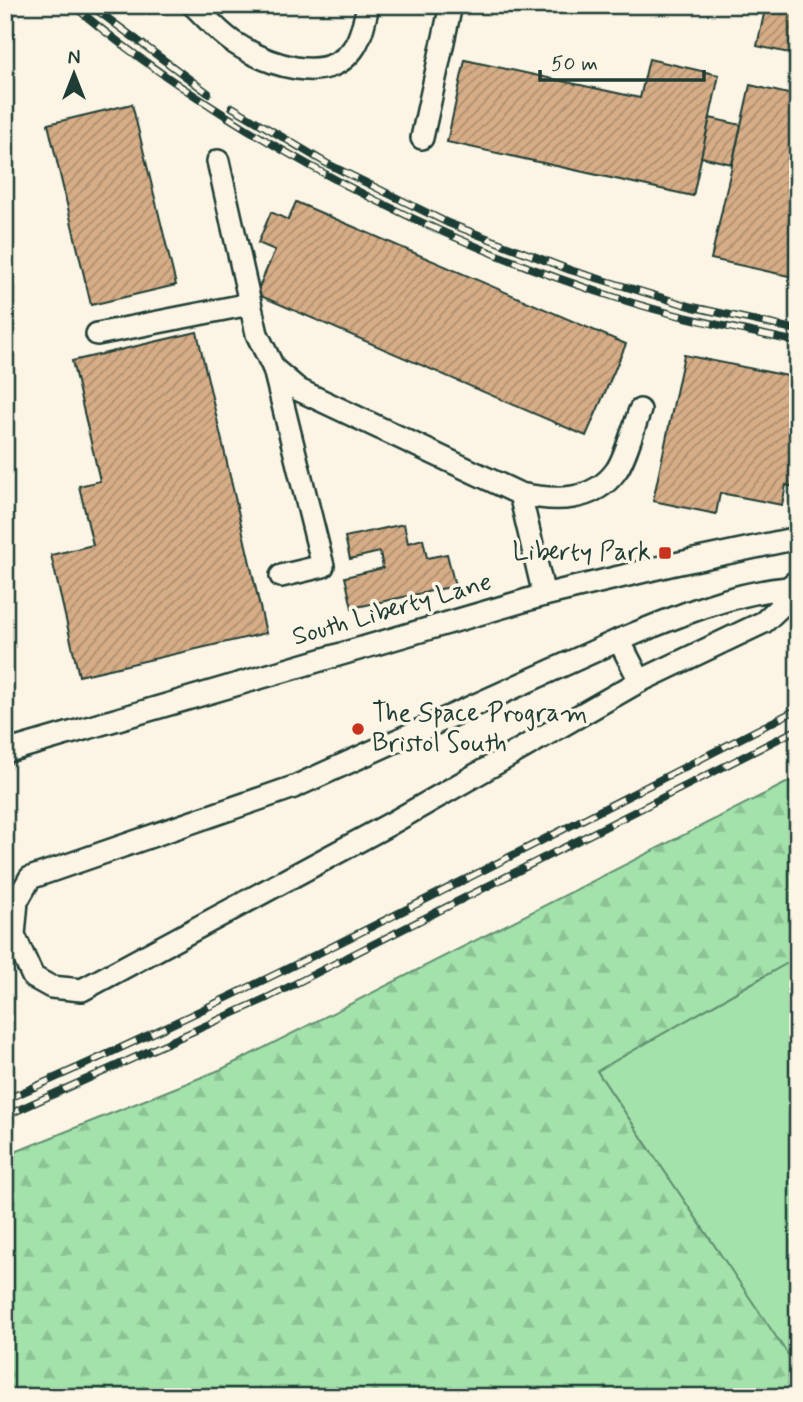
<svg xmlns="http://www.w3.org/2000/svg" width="803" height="1402" viewBox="0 0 803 1402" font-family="Mynerve,sans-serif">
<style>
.green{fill:#a3e2ab;stroke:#619070;stroke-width:2}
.forest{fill:url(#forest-firs);stroke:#619070;stroke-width:2}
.building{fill:url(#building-hatch);stroke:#1f3d34;stroke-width:2}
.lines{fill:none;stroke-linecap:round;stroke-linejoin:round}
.minor-casing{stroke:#1f3d34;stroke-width:26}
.minor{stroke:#fcf5e5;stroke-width:21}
.rail-casing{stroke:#1f3d34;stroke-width:8}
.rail{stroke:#fcf5e5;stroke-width:5;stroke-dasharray:16;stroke-linecap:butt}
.poi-dot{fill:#c8321e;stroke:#fcf5e5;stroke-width:2.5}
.labels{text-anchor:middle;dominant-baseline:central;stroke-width:7;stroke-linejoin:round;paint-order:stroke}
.poi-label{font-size:26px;fill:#1f3d34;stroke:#fcf5e5;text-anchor:end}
.street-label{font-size:26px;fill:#1f3d34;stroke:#fcf5e5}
</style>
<defs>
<pattern id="forest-firs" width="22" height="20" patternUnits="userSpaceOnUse" patternTransform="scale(1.75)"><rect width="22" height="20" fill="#a3e2ab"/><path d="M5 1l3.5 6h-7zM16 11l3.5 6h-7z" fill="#8cc394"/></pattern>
<pattern id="building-hatch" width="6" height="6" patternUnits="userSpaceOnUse" patternTransform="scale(1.75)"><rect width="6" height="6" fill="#d6ad87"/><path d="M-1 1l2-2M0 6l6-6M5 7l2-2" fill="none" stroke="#ad8e6f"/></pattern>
</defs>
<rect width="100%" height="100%" fill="#fcf5e5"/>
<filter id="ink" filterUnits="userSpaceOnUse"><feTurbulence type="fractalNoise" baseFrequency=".0143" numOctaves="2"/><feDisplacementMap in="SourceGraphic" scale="14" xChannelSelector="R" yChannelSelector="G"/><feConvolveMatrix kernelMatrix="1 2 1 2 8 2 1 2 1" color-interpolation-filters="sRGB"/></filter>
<g filter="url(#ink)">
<polygon class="green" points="798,957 798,1355 791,1360 597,1071"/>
<polygon class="forest" points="798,777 798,957 597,1071 791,1359 798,1355 798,1397 5,1397 5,1156 222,1069"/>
<g class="building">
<polygon points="766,5 798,5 798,55 757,46"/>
<polygon points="649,59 719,75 693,196 447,142 465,60 640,98"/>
<polygon points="750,85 797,96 790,130 798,132 798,278 711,259"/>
<polygon points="132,104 176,285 91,305 48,124"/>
<polygon points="710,118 741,125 732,164 701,157"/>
<polygon points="296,202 626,344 586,436 256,294 275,250 258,243 271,212 288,220"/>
<polygon points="197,332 266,633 79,676 51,555 93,545 79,486 100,481 72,361"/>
<polygon points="684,355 798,378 798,488 786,485 782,505 720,493 716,514 653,501"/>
<polygon points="404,524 408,543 423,539 427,558 447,554 455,586 352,608 345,577 383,568 380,552 350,559 345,537"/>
</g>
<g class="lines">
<defs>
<g id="minor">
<path d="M193,5C206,17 218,32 233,42C265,63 328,89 355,46C362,34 365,19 368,5"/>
<polyline points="422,138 451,5"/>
<path d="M218,161L257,334L274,369L299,390L520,494C554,501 593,503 616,471C625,459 634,426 640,410"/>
<polyline points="97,334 250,304"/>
<polyline points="274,369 323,566 281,576"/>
<polyline points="520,494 544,595"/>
<path d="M788,588C730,593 673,618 619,640L640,681L764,622L781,606L788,588L798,580"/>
<polyline points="619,640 294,787 30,878 17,901 14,935 33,977 51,987 82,990 390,824 640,681"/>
<polyline points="5,752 544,595 670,565 798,538"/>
</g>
</defs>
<use href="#minor" class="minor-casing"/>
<use href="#minor" class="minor"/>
<defs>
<g id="rail">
<path d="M73,5C120,46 171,81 223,114C346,192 478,254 617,298C676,317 737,329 798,342"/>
<polyline points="90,5 208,93"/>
<polyline points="232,107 326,163 448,223 570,270 693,307 798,330"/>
<path d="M5,1100C275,982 535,843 798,709"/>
<polyline points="5,1116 267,998 798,729"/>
</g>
</defs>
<use href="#rail" class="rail-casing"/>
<use href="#rail" class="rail"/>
</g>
</g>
<g class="poi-dot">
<rect x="658" y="546" width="14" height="14" rx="3.5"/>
<circle cx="358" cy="729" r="7"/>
</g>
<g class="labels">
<g class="poi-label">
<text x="651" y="553">Liberty Park</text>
<text x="372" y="714" text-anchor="start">The Space Program<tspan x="372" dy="30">Bristol South</tspan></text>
</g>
<g class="street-label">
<text transform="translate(392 610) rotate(-16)">South Liberty Lane</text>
</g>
</g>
<rect width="803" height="1402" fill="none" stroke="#fcf5e5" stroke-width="28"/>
<rect x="14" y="14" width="775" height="1374" fill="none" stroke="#1f3d34" stroke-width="2.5" filter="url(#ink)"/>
<g transform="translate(74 74)" stroke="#fcf5e5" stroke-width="5" paint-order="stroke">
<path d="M0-5L12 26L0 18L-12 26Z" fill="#1f3d34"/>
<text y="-10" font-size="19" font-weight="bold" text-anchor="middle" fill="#1f3d34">N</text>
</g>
<path d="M540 70v10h164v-10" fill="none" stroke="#1f3d34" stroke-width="3.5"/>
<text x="551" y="70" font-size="21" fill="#1f3d34" stroke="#fcf5e5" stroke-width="5" paint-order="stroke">50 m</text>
</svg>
